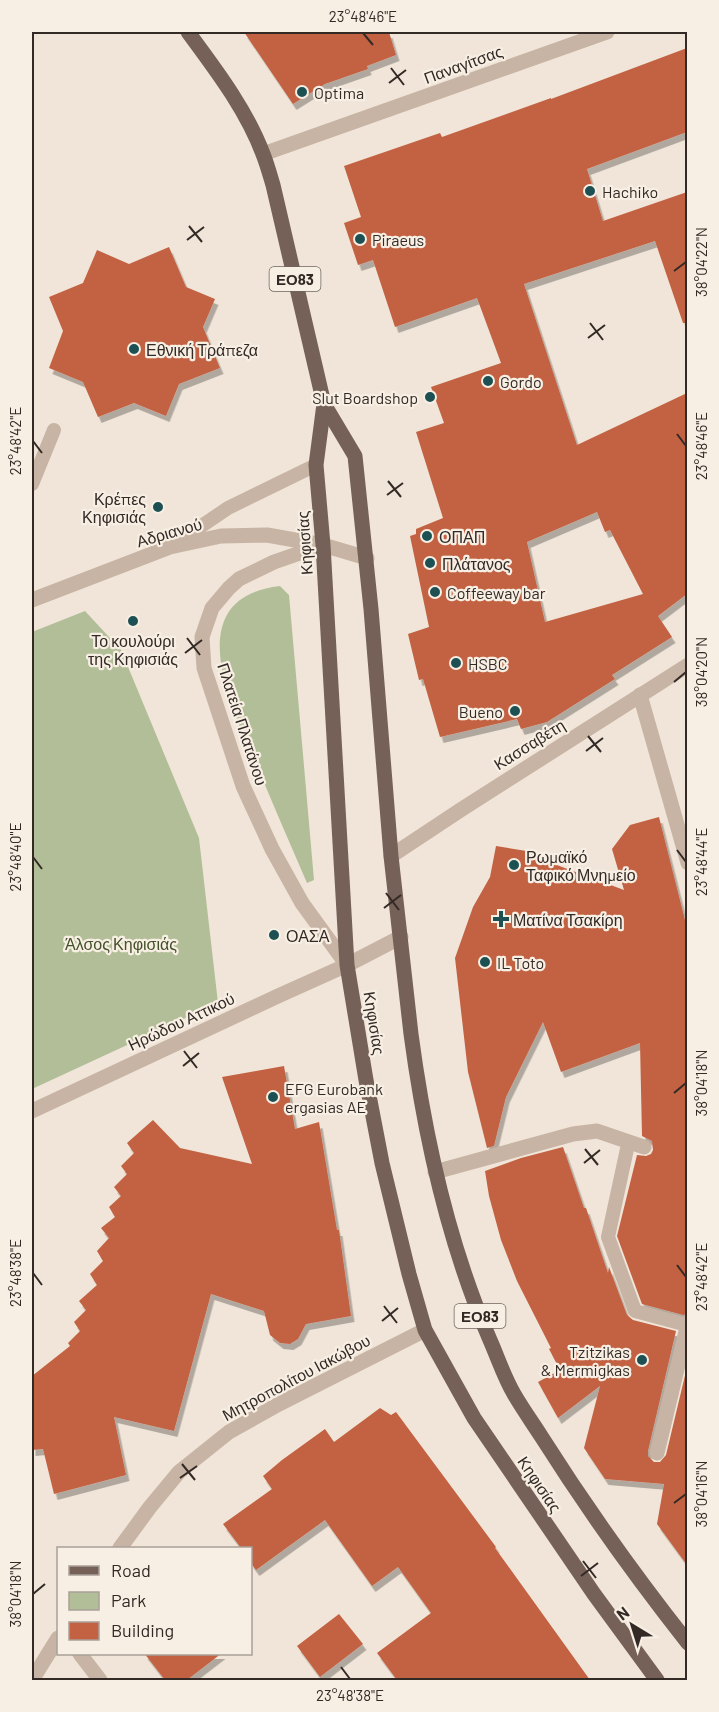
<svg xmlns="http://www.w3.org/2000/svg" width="719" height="1712" viewBox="0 0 719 1712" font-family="Barlow,sans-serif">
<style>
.green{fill:#b2be98}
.building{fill:#c36243;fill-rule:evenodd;filter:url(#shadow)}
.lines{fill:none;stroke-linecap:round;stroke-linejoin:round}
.service{stroke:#c7b4a4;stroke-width:14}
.pedestrian{stroke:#c7b4a4;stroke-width:15}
.minor{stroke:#c7b4a4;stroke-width:15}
.tertiary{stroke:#c7b4a4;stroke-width:15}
.primary{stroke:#756157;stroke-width:15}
.ticks{fill:none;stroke:#332a26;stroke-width:2}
.poi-dot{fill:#1d5053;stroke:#f8efe4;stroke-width:2}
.labels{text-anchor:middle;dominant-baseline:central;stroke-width:4.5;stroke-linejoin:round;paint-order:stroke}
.shield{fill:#f8efe4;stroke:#6e655f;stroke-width:1.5}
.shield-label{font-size:15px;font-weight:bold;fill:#332a26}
.street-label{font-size:16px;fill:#332a26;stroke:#f8efe4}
.poi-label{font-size:16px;fill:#332a26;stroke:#f8efe4;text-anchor:start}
.park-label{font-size:16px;fill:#43512a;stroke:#f8efe4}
.neatline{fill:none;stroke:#332a26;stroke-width:2}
.ticks-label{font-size:15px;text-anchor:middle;fill:#332a26}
</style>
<defs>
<filter id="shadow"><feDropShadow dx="3.5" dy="6" stdDeviation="0" flood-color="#0004"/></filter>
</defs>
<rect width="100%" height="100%" fill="#f0e5d8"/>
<g class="green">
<path d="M280,586L289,595L314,880L307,883C291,846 275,809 260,773C235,715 174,598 280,586Z"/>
<polygon points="85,611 121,650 199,838 218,1003 32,1089 32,632"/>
</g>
<g class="building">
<polygon points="244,32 389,32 396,55 367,66 368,69 325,84 293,104"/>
<path d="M687,48V132L587,169L603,221L687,192V323H683L655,241L524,284L577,445L687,393V594L658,616L672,637L612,675L615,679L547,722L521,729L517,719L440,737L423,679L419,680L408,634L429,627L410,536L416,534V529L443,518L416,432L444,423L431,387L501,363L477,298L395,327L373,260L358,265L344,223L361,217L344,166L440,133L442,137L551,98V99ZM597,512L605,532L610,530L643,594L545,622L527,542Z"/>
<polygon points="169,247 186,287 215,299 203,327 220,368 179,384 166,416 134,403 98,417 83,382 49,368 63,331 49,297 83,283 97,250 129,264"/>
<polygon points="659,817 687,928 687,1314 683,1315 642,1304 617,1236 637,1155 646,1156 651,1154 653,1150 652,1141 642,1136 640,1043 561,1072 543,1022 506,1097 494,1146 487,1148 468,1072 455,958 473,907 490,877 496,846 539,853 538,858 624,890 612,849 630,825"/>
<polygon points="284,1066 295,1129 319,1122 337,1230 339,1230 351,1316 306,1324 298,1339 290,1344 280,1343 270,1335 264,1311 211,1294 174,1431 114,1417 126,1475 54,1494 43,1449 32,1450 32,1376 70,1346 68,1343 80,1331 74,1322 86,1310 79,1301 97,1285 90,1274 103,1261 97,1251 109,1238 101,1228 115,1217 109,1207 121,1196 114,1187 127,1174 121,1166 134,1153 127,1143 153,1120 180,1148 252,1164 222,1077"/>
<polygon points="563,1147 584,1208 586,1208 608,1273 609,1267 627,1315 633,1320 676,1331 648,1451 648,1456 654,1462 660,1462 666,1455 687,1367 687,1565 657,1524 664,1484 605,1479 584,1448 600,1386 558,1418 538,1382 560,1370 549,1349 551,1348 517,1281 501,1240 489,1196 485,1171 521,1158"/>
<polygon points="380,1408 391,1415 396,1412 496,1547 495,1548 590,1680 397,1680 377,1653 431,1613 398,1567 372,1586 325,1520 256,1570 250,1562 250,1548 241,1548 223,1524 272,1489 263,1476 282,1460 325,1429 334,1442"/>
<polygon points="339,1614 363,1644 320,1677 297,1646"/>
<polygon points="144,1653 222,1653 187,1680 165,1680"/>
</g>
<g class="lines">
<g class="service">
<polyline points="32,484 54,430"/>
<polyline points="172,546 228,508 316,465"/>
<polyline points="627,1149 608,1237 635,1311 687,1325"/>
</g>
<polyline class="pedestrian" points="435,1172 573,1134 597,1131 644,1147"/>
<g class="minor">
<polyline points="263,154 607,32"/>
<polyline points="323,545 274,562 239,579 229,588 212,608 202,637 204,668 243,786 272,849 302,903 347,965"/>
<polyline points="32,600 170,547 221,536 267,535 323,545 367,558"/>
<polyline points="640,695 688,863"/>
<polyline points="32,1111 278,996 347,965 401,937"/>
<polyline points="657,1453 688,1323"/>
<polyline points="120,1548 150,1507 179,1472 229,1432 279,1404 425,1330"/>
<polyline points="80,1654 100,1680"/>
<polyline points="32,1680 58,1638"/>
</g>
<polyline class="tertiary" points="391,856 462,809 688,665"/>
<g class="primary">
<path d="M188,32C216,70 246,109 263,154C267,164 270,175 273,185L324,404L355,456L371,609L391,856L411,1034C425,1139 448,1243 490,1340C498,1358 504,1377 514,1394C522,1408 532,1422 541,1436C586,1507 635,1576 688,1643"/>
<polyline points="324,404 316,465 323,545 347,965 366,1080 382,1163 409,1274 425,1330 474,1418 594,1594 657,1680"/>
</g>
</g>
<path class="ticks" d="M363,33L373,45M391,68L404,85M389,83L406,70M189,226L202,242M187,240L204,227M674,271L686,262M590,323L603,340M588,338L605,325M677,434L686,446M33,441L42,453M388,481L401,497M387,495L403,483M187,638L200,655M185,653L202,640M674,682L686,672M588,736L601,752M586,751L603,738M677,850L686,862M33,857L42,869M386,893L399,910M384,908L401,895M184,1051L197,1068M183,1066L199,1053M674,1093L686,1083M585,1149L598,1165M584,1163L600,1150M677,1265L686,1277M33,1273L42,1285M384,1306L397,1323M382,1321L398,1308M182,1464L195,1480M180,1478L197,1466M674,1503L686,1494M583,1561L596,1578M581,1576L598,1563M33,1594L45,1584M341,1667L350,1679"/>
<g class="poi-dot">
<circle cx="302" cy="92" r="6"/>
<circle cx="590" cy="191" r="6"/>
<circle cx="360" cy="239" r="6"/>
<circle cx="134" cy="349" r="6"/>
<circle cx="488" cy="381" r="6"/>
<circle cx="430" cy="397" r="6"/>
<circle cx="158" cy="507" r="6"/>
<circle cx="427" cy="536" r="6"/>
<circle cx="430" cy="563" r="6"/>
<circle cx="435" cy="592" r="6"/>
<circle cx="133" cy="621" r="6"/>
<circle cx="456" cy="663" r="6"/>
<circle cx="515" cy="711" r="6"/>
<circle cx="514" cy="865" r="6"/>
<path d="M498 910h6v6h6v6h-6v6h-6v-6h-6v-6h6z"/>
<circle cx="274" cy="935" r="6"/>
<circle cx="485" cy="962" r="6"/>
<circle cx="273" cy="1097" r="6"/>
<circle cx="642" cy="1360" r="6"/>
</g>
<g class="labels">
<g class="shield">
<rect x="269.5" y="267" width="51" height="24" rx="4.5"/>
<rect x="454.5" y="1304" width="51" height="24" rx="4.5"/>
</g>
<g class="shield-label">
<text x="295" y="279">ΕΟ83</text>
<text x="480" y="1316">ΕΟ83</text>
</g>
<g class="street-label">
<text transform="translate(463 64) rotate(-20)">Παναγίτσας</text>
<text transform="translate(169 532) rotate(-16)">Αδριανού</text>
<text transform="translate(304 543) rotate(-94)">Κηφισίας</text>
<text transform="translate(243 724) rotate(72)">Πλατεία Πλατάνου</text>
<text transform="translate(529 744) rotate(-32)">Κασσαβέτη</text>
<text transform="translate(181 1021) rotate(-25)">Ηρώδου Αττικού</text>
<text transform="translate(375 1023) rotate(81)">Κηφισίας</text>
<text transform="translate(296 1377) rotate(-28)">Μητροπολίτου Ιακώβου</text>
<text transform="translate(540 1484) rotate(56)">Κηφισίας</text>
</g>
<g class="poi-label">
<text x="314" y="92">Optima</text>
<text x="602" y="191">Hachiko</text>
<text x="372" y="239">Piraeus</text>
<text x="146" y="349">Εθνική Τράπεζα</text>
<text x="500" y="381">Gordo</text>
<text x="418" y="397" text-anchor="end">Slut Boardshop</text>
<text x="146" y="498" text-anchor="end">Κρέπες<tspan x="146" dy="18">Κηφισιάς</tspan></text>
<text x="439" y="536">ΟΠΑΠ</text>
<text x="442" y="563">Πλάτανος</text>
<text x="447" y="592">Coffeeway bar</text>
<text x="133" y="640" text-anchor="middle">Το κουλούρι<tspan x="133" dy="18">της Κηφισιάς</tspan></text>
<text x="468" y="663">HSBC</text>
<text x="503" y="711" text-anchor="end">Bueno</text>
<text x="526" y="856">Ρωμαϊκό<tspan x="526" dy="18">Ταφικό Μνημείο</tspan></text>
<text x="513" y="919">Ματίνα Τσακίρη</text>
<text x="286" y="935">ΟΑΣΑ</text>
<text x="497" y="962">IL Toto</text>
<text x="285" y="1088">EFG Eurobank<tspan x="285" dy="18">ergasias AE</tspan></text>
<text x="630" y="1351" text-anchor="end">Tzitzikas<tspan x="630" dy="18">&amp; Mermigkas</tspan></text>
</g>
<g class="park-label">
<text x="121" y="943">Άλσος Κηφισιάς</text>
</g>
</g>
<rect width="719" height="1712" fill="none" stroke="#f8efe4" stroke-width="66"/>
<rect x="57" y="1547" width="195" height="108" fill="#f8efe4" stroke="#a9a098" stroke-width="1.5"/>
<rect x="69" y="1566" width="30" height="9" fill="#756157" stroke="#a9a098" stroke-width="1.5"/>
<text x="111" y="1577" font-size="18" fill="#332a26">Road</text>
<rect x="69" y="1592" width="30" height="18" fill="#b2be98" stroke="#a9a098" stroke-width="1.5"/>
<text x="111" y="1607" font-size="18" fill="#332a26">Park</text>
<rect x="69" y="1622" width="30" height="18" fill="#c36243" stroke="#a9a098" stroke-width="1.5"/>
<text x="111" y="1637" font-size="18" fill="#332a26">Building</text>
<g transform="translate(632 1625) rotate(322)" stroke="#f8efe4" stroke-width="4.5" paint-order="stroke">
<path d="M0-4.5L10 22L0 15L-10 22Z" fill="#332a26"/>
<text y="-9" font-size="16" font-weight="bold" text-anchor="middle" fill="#332a26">N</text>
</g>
<rect x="33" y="33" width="653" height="1646" class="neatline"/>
<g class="ticks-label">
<text x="363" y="22">23°48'46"E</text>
<text transform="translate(702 262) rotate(-90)" y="5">38°04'22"N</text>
<text transform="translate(16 441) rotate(-90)" y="5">23°48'42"E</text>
<text transform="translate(702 446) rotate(-90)" y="5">23°48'46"E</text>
<text transform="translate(702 672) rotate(-90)" y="5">38°04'20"N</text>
<text transform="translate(16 857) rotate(-90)" y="5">23°48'40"E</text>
<text transform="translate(702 862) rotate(-90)" y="5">23°48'44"E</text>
<text transform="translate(702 1083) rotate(-90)" y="5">38°04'18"N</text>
<text transform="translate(16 1273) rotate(-90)" y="5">23°48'38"E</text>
<text transform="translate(702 1277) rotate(-90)" y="5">23°48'42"E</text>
<text transform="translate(702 1494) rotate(-90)" y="5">38°04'16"N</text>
<text transform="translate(16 1594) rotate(-90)" y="5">38°04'18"N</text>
<text x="350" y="1701">23°48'38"E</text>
</g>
</svg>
